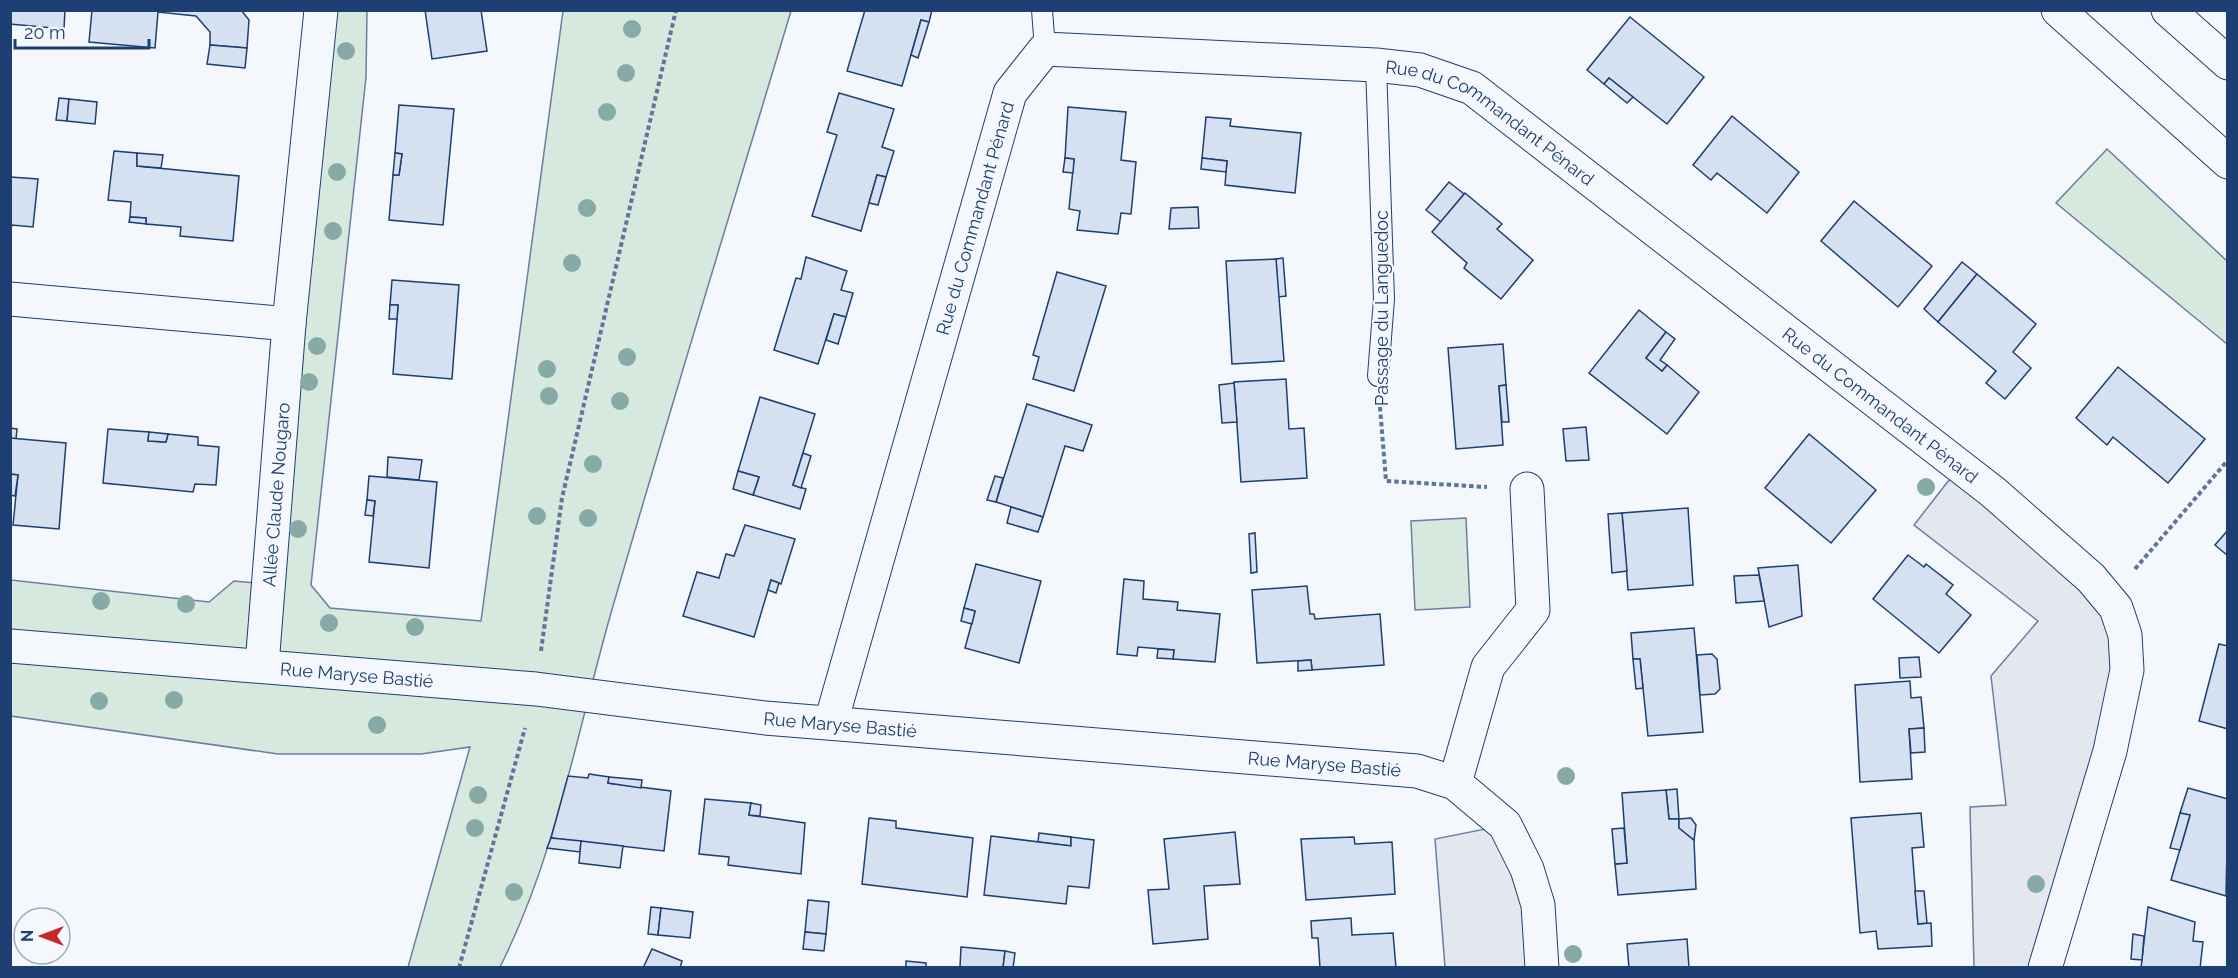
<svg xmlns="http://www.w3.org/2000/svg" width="2238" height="978" viewBox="0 0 2238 978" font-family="Raleway,sans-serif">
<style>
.green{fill:#d7e8df;stroke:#687fa3;stroke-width:1.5}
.parking{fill:#e3e8f0;stroke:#687fa3;stroke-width:1.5}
.building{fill:#d5e0f0;stroke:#1d3f73;stroke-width:1.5}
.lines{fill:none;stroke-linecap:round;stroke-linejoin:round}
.lane-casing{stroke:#1d3f73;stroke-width:22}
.street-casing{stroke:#1d3f73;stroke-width:35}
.highway-casing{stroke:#1d3f73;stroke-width:35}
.path{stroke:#5e769c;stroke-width:4;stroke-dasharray:4.5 3;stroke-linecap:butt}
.lane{stroke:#f4f7fb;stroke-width:20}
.street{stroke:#f4f7fb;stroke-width:33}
.highway{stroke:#f4f7fb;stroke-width:33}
.tree{fill:#86aba6}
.labels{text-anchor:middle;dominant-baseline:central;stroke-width:4.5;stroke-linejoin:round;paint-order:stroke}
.street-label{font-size:18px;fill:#1d3f73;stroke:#f4f7fb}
</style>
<rect width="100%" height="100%" fill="#f4f7fb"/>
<g class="green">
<path d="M321,11H367L366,77L311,585L330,608L481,621L563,11H791C731,211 669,412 611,613C577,732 556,856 500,967H408L470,747L421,754H278L11,716V580L209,602L234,581L268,584Z"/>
<polygon points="2107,149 2227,261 2227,344 2056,203"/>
<polygon points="1466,518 1470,607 1415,610 1411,521"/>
</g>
<g class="parking">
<polygon points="1960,466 2125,635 2045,967 1974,967 1970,807 2006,805 1991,676 2038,621 1914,525"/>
<polygon points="1505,825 1542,967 1445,967 1435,839"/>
</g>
<g class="building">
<polygon points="10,10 65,10 64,29 10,24"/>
<polygon points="92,10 241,10 249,20 247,48 210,45 210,32 196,16 158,12 155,48 89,42"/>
<polygon points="425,10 481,10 487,51 432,59"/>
<polygon points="865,10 932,10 929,22 921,20 902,86 847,71"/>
<polygon points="1630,17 1704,77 1667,124 1609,78 1604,84 1587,70"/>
<polygon points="921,20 929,22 918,58 911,55"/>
<polygon points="210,45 247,48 245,68 207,64"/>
<polygon points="1609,78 1633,97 1627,103 1604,84"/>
<polygon points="839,93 894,109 882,147 894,151 886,177 877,175 861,231 812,216 837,135 827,132"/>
<polygon points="59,98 69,99 67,121 56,120"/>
<polygon points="69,99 97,102 95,124 67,121"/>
<polygon points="399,105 454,109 443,225 389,220 393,175 399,175 402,154 395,153"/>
<polygon points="1068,107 1126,112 1121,160 1136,162 1131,214 1121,213 1118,234 1077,230 1080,211 1069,209 1074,159 1065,158"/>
<polygon points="1732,116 1799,172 1767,213 1717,173 1711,180 1693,165"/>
<polygon points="1206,117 1231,119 1230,126 1301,133 1295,193 1225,185 1227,161 1202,158"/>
<polygon points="114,151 137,153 137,166 239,176 233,241 180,236 181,227 146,224 146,218 130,217 131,202 108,200"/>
<polygon points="137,153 163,155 161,168 137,166"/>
<polygon points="395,153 402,154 399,175 393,175"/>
<polygon points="1065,158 1074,159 1073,173 1063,172"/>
<polygon points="1202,158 1227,161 1226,172 1201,169"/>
<polygon points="877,175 886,177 878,205 869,203"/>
<polygon points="10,177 38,179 33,227 12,225 10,231"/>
<polygon points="1449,182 1464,194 1441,222 1426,210"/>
<polygon points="1465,193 1502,224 1497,229 1533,260 1501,299 1464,268 1467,263 1432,232"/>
<polygon points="1854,201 1932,266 1898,307 1821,241"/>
<polygon points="1198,207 1199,228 1169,229 1171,208"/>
<polygon points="130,217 146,218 146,224 129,222"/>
<polygon points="806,257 847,271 841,290 853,293 846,317 834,314 818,364 774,350 796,278 801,279"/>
<polygon points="1283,258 1286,296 1278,297 1276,259"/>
<polygon points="1276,259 1284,361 1232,364 1226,261"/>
<polygon points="1962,262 1977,274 1938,322 1924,309"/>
<polygon points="1057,272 1106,286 1074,391 1033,379 1039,357 1033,355"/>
<polygon points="1977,274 2036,324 2013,352 2031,368 2005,399 1986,383 1996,371 1938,322"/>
<polygon points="392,280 459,285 452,379 393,374 398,305 390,305"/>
<polygon points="390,305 398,305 397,319 389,319"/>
<polygon points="1639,310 1666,332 1646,358 1662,371 1667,365 1699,392 1667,434 1589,373"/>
<polygon points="834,314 846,317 838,344 826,340"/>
<polygon points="1666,332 1675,339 1660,360 1667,365 1662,371 1646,358"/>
<polygon points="1503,344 1506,385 1499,386 1503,445 1456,449 1448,348"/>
<polygon points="2118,367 2205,439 2168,483 2113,437 2107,445 2076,418"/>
<polygon points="1286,379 1289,429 1304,428 1307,478 1241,482 1234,382"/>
<polygon points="1234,383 1237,422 1222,423 1219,385"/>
<polygon points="1506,385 1509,422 1502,422 1499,386"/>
<polygon points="760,397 815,414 793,485 806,489 800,509 753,495 759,477 738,471"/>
<polygon points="1027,404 1092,425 1083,451 1065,446 1043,517 996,502"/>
<polygon points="1586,427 1589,460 1566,461 1563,429"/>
<polygon points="10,428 17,429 16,439 10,438"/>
<polygon points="108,429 149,432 148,441 166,442 168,434 198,437 198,445 219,447 216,485 195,484 193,492 103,483"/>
<polygon points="149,432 168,434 166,442 148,441"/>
<polygon points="1809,434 1876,490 1831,543 1765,488"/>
<polygon points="10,438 66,443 59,529 13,525 18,475 10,474"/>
<polygon points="803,453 811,456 801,488 793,485"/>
<polygon points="388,457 422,460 419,480 387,477"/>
<polygon points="738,471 759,477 753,495 733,489"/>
<polygon points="10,474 18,475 15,496 10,495"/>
<polygon points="369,476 437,482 429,568 369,562 375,501 367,500"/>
<polygon points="995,476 1003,478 996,502 987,500"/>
<polygon points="367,500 375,501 373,516 365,515"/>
<polygon points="1011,507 1043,517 1038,532 1007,523"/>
<polygon points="1688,508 1693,585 1628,590 1622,513"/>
<polygon points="1622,513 1627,571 1612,573 1608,514"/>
<polygon points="745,525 795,539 781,584 771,580 754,637 683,616 697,572 719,578 726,554 734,556"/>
<polygon points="2228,530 2228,556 2215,545"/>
<polygon points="1255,533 1257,572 1251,573 1249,534"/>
<polygon points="1908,555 1924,567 1926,564 1953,585 1946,594 1971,615 1939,653 1873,599"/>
<polygon points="976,564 1041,581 1019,663 965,648 975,611 964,608"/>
<polygon points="1798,565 1802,616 1769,627 1758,568"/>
<polygon points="1759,575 1764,601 1736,603 1734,576"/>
<polygon points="1124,579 1144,581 1143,599 1178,602 1177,610 1220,614 1215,662 1173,659 1174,650 1138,647 1137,656 1117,654"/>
<polygon points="771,580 779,583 776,593 768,590"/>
<polygon points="1307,586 1310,614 1314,614 1315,619 1380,614 1384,665 1312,670 1311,660 1257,663 1252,590"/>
<polygon points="964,608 975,611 972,624 961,621"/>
<polygon points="1694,628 1703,732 1648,736 1640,659 1633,659 1631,633"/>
<polygon points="2219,644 2228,646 2228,729 2199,721"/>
<polygon points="1158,649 1174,650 1173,659 1157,658"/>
<polygon points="1712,654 1717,659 1720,689 1715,694 1700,695 1697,655"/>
<polygon points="1919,657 1921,677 1900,678 1899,658"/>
<polygon points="1633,659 1640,659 1643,688 1636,689"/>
<polygon points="1311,660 1312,670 1298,671 1298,661"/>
<polygon points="1910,681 1911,698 1921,697 1924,728 1909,729 1912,779 1860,782 1855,685"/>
<polygon points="1924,728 1925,752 1911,753 1909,729"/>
<polygon points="589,774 609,777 608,783 671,791 664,851 551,838 568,776 588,778"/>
<polygon points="609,777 642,780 641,788 608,783"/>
<polygon points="2188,788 2228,799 2226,896 2171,880 2190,815 2180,813"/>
<polygon points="1677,789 1679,819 1669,819 1666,790"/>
<polygon points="1666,790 1669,819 1679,819 1679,828 1694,840 1696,889 1618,895 1615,864 1627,863 1622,793"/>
<polygon points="705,799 751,803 749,815 805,823 801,874 728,865 729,857 699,854"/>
<polygon points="751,803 761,805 760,816 749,815"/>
<polygon points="1921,813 1924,847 1912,848 1918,924 1931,923 1932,946 1878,949 1876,931 1860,933 1851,818"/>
<polygon points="2180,813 2190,815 2180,850 2170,848"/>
<polygon points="869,818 896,821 896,828 973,838 967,897 862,884"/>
<polygon points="1691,818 1696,825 1694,840 1679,828 1679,819"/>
<polygon points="1624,828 1627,863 1615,864 1612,829"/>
<polygon points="1235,832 1240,884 1204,886 1208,939 1153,944 1148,890 1169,889 1164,839"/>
<polygon points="1039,833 1071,837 1071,846 1038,842"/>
<polygon points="991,836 1071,846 1071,837 1094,840 1089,888 1068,886 1066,904 984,895"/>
<polygon points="1354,837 1355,844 1392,842 1395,894 1306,900 1301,839"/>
<polygon points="551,838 581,841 580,852 547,848"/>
<polygon points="581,841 623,846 620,868 579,863"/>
<polygon points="1915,891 1924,891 1927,923 1918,924"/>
<polygon points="808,900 829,902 826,934 805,932"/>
<polygon points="651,907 661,908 658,935 648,934"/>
<polygon points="2148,907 2195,922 2193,941 2203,942 2200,968 2141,968"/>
<polygon points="661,908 693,912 690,938 658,935"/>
<polygon points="1351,918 1352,935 1393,933 1396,968 1320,968 1318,938 1312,938 1311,921"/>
<polygon points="805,932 826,934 824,951 803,949"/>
<polygon points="2133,934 2144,936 2142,960 2131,959"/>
<polygon points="1687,939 1689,968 1629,968 1627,944"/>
<polygon points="961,947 1005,951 1003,968 960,967"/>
<polygon points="652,949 682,961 680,968 643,968"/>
<polygon points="1005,951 1015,953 1013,968 1003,968"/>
<polygon points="906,961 926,963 926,968 906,968"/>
</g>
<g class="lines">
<defs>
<g id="lane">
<polyline points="1042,10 1045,49"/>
<polyline points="1376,65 1384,299 1378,376"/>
</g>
<g id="street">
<polyline points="10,299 289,324"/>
<path id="s1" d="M10,646L536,689L765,718L1417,771L1455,783L1505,825L1527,869L1538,905L1542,968"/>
<path id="s2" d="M262,665L289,324L321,10"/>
<path id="s3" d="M831,722L1010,93L1045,49L1376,65L1420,70L1472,88L1993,492L2091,578L2116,608L2125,635L2127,670L2110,751L2045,968"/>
<polyline points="1455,783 1488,667 1533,610 1527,489"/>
</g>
<g id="highway">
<polyline points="2058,10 2228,162"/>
<polyline points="2168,10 2228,63"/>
</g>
</defs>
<use href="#lane" class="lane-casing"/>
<use href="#street" class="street-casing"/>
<use href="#highway" class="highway-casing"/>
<g class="path">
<polyline points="1380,407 1386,481 1487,487"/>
<polyline points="2135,569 2228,460"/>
<polyline points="541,651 562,498 676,10"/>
<polyline points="459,968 525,728"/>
</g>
<use href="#lane" class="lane"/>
<use href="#street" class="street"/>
<use href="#highway" class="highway"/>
</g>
<g class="tree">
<circle cx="632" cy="29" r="9"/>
<circle cx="346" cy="51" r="9"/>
<circle cx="626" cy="73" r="9"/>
<circle cx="607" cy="112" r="9"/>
<circle cx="337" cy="172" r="9"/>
<circle cx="587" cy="208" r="9"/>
<circle cx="333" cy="231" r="9"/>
<circle cx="572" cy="263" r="9"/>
<circle cx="317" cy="346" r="9"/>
<circle cx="627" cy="357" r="9"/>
<circle cx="547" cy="369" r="9"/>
<circle cx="309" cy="382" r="9"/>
<circle cx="549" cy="396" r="9"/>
<circle cx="620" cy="401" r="9"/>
<circle cx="593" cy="464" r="9"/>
<circle cx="1926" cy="487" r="9"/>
<circle cx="537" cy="516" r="9"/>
<circle cx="588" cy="518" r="9"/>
<circle cx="298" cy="529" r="9"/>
<circle cx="101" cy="601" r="9"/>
<circle cx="186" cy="604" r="9"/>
<circle cx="329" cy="623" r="9"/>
<circle cx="415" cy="627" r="9"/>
<circle cx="174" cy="700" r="9"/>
<circle cx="99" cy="701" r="9"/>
<circle cx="377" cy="725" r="9"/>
<circle cx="1566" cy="776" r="9"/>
<circle cx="478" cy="795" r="9"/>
<circle cx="475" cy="828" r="9"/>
<circle cx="2036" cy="884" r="9"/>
<circle cx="514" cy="892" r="9"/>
<circle cx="1573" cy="954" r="9"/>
</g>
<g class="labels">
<g class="street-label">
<text stroke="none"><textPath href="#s3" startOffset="1172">Rue du Commandant Pénard</textPath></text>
<text stroke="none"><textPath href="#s3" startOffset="524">Rue du Commandant Pénard</textPath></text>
<text transform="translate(1381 308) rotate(-90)">Passage du Languedoc</text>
<text stroke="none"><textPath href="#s3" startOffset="1658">Rue du Commandant Pénard</textPath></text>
<text stroke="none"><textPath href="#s2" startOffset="171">Allée Claude Nougaro</textPath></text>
<text stroke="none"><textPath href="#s1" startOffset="348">Rue Maryse Bastié</textPath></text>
<text stroke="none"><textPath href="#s1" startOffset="834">Rue Maryse Bastié</textPath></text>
<text stroke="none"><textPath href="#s1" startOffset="1320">Rue Maryse Bastié</textPath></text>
</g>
</g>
<rect width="2238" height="978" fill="none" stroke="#1d3f73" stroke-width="24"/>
<g transform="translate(42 936) rotate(270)"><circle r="28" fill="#f4f7fb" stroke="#9eadc5" stroke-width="1.5"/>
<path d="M0-4.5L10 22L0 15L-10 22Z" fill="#c62828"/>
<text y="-9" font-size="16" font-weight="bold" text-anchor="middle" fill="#1d3f73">N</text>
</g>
<path d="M15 39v9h134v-9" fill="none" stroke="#1d3f73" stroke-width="3"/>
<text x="24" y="39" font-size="18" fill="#1d3f73" stroke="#f4f7fb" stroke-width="4.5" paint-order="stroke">20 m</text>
</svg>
